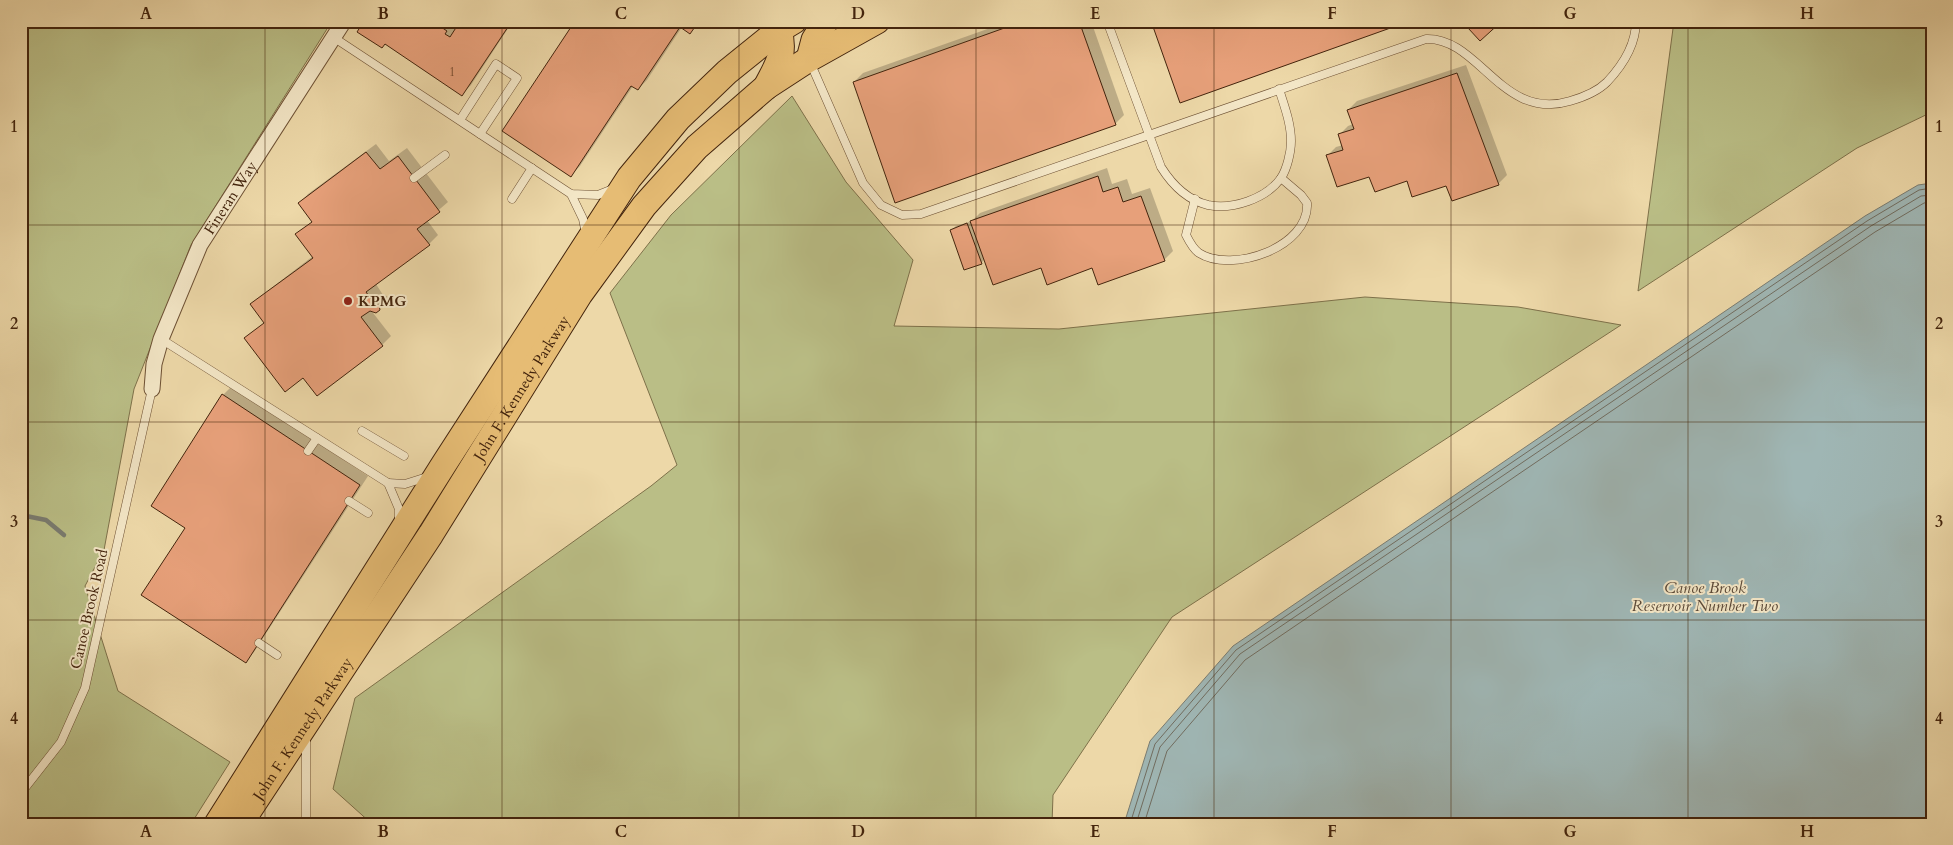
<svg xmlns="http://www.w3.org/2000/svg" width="1953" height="845" viewBox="0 0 1953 845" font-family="Cardo,serif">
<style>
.green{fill:#babe86;stroke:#7e714a}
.water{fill:#9fb6b4;stroke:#7a7c71}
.shadow{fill:#0003}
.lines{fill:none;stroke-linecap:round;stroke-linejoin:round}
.shore{stroke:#716d60;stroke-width:1}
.stream{stroke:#7a7c71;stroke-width:4.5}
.building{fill:#e7a07a;stroke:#43240d}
.service-casing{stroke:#6e5134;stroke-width:9}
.minor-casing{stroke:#6e5134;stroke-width:17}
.primary-casing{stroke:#43240d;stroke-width:27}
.service{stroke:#f3e6c6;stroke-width:8}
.minor{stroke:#f3e6c6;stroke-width:15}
.primary{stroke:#e6bc74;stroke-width:25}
.grid{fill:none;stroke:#43240d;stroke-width:1;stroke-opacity:0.55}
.poi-dot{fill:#8f2418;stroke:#f3e6c6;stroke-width:2}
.labels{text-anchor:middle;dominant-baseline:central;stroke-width:4;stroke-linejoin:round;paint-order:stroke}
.number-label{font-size:12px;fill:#6c4328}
.street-label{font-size:15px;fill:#43240d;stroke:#f3e6c6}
.poi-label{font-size:15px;font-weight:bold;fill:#43240d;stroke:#f3e6c6;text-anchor:start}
.water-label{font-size:16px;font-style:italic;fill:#5a4837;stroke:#f3e6c6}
.neatline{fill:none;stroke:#43240d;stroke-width:2}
.grid-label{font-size:16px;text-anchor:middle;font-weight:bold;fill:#43240d}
</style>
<rect width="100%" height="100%" fill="#edd8a8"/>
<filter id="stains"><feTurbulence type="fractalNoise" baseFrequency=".004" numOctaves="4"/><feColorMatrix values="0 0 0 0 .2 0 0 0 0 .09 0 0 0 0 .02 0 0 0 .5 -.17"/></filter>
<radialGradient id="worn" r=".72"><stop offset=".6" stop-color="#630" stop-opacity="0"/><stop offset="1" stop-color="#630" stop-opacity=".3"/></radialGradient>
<g class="green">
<polygon points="21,21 332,21 191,245 134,389 104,550 85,586 118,691 230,762 191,824 21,824"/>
<polygon points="1674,21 1932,21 1932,112 1857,148 1638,291"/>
<polygon points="792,96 846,182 913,260 894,326 1059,329 1365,297 1518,307 1621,325 1172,617 1053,795 1052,824 372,824 333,789 355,698 651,486 677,465 610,293 671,215"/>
</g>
<polygon class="water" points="1932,183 1932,824 1124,824 1150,741 1233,646 1865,216 1918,185"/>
<g class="shadow">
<polygon points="365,21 454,21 453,24 458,27 461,22 459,21 513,21 471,85 462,94"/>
<polygon points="577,21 701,21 690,33 682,27 647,80 638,89 633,86 580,166 571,175"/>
<polygon points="1010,21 1091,21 1124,115 1115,124 854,82 863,73"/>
<polygon points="1466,65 1507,175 1498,184 1446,184 1370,176 1327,156 1336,147 1343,145 1339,135 1348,126 1353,124 1348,110 1357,101"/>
<polygon points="376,144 389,161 407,148 448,202 427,220 438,235 429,244 376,284 383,295 387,296 388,300 376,312 370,309 391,336 382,345 303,376 246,338 265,322 252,304 261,296 313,256 297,234 313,221 300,203 308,194"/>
<polygon points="1107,168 1112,184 1127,179 1132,194 1150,188 1173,251 1164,260 1093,267 1042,267 985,259 981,263 951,230 956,226 972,221 980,213"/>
<polygon points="232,386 368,476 254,652 245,661 187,527 223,395"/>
</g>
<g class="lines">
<g class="shore">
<polyline points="1130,824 1155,744 1236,650 1867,221 1919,190 1932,188"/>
<polyline points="1136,824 1160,747 1240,654 1871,226 1921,196 1932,195"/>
<polyline points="1144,824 1167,751 1245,660 1875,232 1924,203 1932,202"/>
</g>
<polyline class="stream" points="21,515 46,520 64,535"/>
</g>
<g class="building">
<polygon points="364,21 436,21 439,24 438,25 447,31 445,34 450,37 459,23 457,21 512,21 462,96 385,44 382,48 357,32"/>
<polygon points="575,21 699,21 690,34 680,27 638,90 631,86 571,177 502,131"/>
<polygon points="1024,21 1079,21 1116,125 895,203 853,82"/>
<polygon points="1151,21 1410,21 1180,103"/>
<polygon points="1476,21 1502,21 1480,41 1468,28"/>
<polygon points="1457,73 1499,185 1452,201 1446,186 1412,197 1407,181 1375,192 1369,177 1337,187 1326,155 1343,150 1338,134 1354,129 1347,110"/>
<polygon points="366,152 380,169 398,156 440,212 417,229 430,245 366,292 374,303 379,305 380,310 376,313 370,311 361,317 383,346 317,396 303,378 285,392 244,338 264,323 250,304 313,258 295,234 312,222 298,203"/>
<polygon points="1098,176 1103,192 1118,187 1123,202 1141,196 1165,261 1098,285 1092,268 1047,285 1041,268 993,285 970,221"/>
<polygon points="967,223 982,264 964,270 950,230"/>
<polygon points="222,394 360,485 246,663 141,595 185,528 151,506"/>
</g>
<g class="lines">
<defs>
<g id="service">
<path d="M1107,21L1161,167C1171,183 1187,200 1208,205C1232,210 1266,199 1281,178C1287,169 1291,152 1291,141C1291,123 1284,105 1279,89"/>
<polyline points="333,37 571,194 598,195 613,189"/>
<path d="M810,62L863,183L881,205L902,215L921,214L1426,39C1479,37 1502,122 1570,101C1584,97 1597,92 1607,82C1623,65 1636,45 1636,21"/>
<polyline points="460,120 496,64 517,78 480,134"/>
<polyline points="414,178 445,155"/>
<polyline points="571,194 583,219 586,234"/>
<polyline points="512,199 532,168"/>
<path d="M1195,199L1186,235C1189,241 1193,249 1199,253C1232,274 1310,247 1307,203L1301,195L1281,178"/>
<polyline points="161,339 388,483 399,509 399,522"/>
<polyline points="362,431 404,456"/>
<polyline points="308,451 317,438"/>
<polyline points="388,483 405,484 427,477"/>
<polyline points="349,501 368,513"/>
<polyline points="259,643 277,655"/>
<polyline points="21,793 61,742 85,688 152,389"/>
<polyline points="306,824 306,738"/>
</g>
<g id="minor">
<path id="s1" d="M152,389L154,364L161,339L200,245L344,21"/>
</g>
<g id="primary">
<polyline points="809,59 814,40 826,21"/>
<path d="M766,87C777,65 786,55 779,30"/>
<polyline points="217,824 444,464 629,178 678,119 727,72 779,30 794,21"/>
<path id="s2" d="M240,824L431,534L580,294L644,206L697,147L766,87L809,59L877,21"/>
</g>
</defs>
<use href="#service" class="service-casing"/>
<use href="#minor" class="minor-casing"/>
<use href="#primary" class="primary-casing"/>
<use href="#service" class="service"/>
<use href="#minor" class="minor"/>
<use href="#primary" class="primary"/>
</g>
<path class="grid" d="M265,21V824M502,21V824M739,21V824M976,21V824M1214,21V824M1451,21V824M1688,21V824M21,225H1932M21,422H1932M21,620H1932"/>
<circle class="poi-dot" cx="348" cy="301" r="5"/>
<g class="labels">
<g class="number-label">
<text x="452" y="72">1</text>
</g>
<g class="street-label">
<text stroke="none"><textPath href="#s1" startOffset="209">Fineran Way</textPath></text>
<text stroke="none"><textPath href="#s2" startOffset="519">John F. Kennedy Parkway</textPath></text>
<text transform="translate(89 609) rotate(-77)">Canoe Brook Road</text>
<text stroke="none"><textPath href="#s2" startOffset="114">John F. Kennedy Parkway</textPath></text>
</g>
<g class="poi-label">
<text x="358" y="301">KPMG</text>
</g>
<g class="water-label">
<text x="1705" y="588">Canoe Brook<tspan x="1705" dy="18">Reservoir Number Two</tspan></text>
</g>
</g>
<rect width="1953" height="845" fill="none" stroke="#edd8a8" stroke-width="55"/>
<rect x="28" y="28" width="1898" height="790" class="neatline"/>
<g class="grid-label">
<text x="146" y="19">A</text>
<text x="383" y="19">B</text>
<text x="621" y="19">C</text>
<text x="858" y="19">D</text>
<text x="1095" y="19">E</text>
<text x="1332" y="19">F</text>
<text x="1570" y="19">G</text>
<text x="1807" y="19">H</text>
<text x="14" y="132">1</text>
<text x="1939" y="132">1</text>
<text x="14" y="329">2</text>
<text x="1939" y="329">2</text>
<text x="14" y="527">3</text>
<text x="1939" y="527">3</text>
<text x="14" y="724">4</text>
<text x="1939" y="724">4</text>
<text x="146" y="837">A</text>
<text x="383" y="837">B</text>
<text x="621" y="837">C</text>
<text x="858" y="837">D</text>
<text x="1095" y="837">E</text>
<text x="1332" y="837">F</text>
<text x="1570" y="837">G</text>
<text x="1807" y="837">H</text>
</g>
<rect width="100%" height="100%" filter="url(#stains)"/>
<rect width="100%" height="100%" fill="url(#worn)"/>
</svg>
